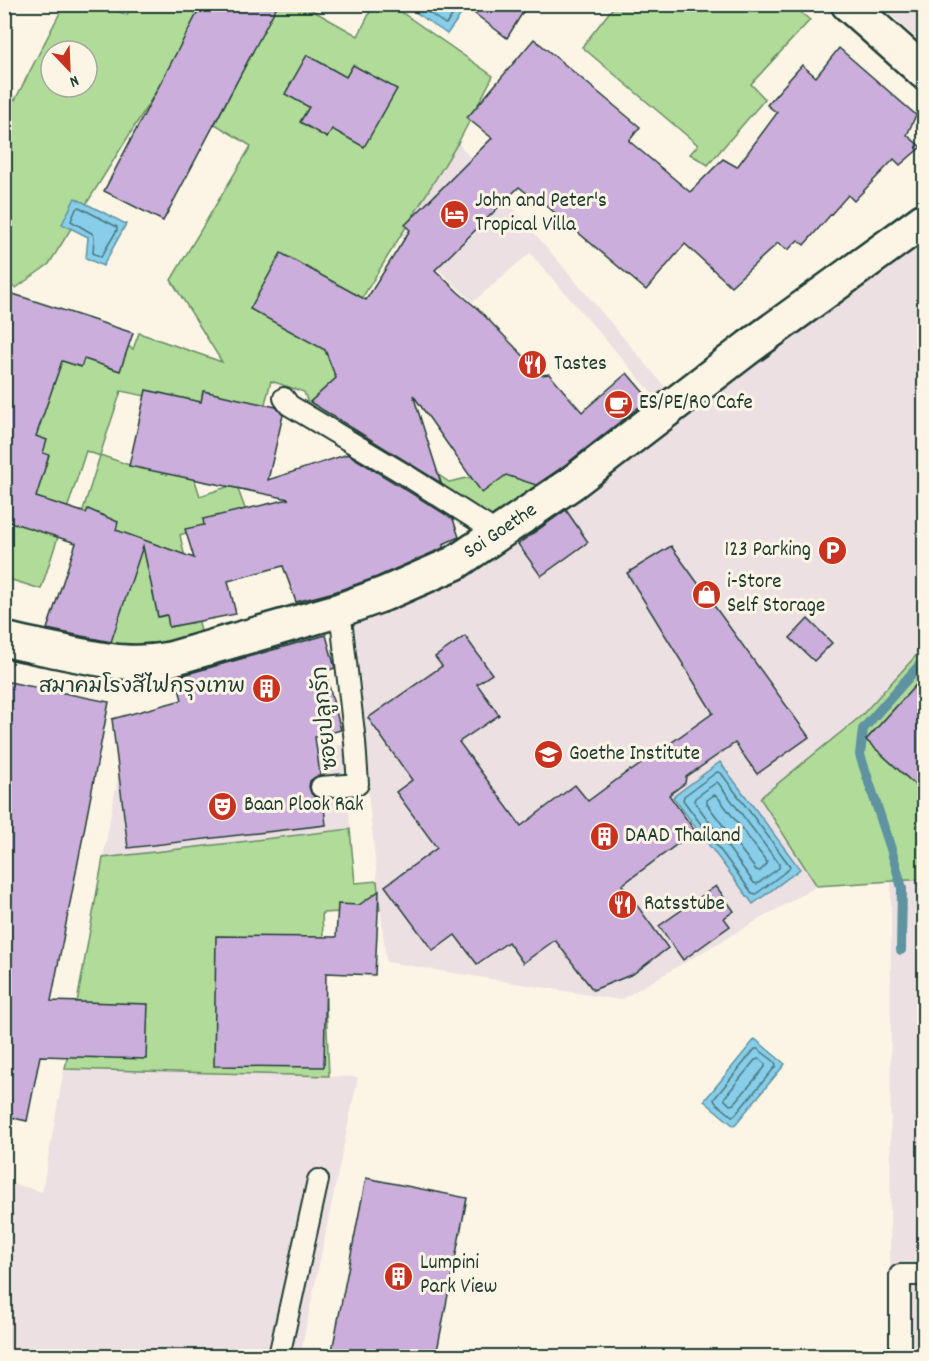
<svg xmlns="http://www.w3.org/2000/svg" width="929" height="1361" viewBox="0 0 929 1361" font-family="Dekko,'Playpen Sans Thai',sans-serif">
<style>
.built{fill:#ede0e2}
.green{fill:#b1db98;stroke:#688c66;stroke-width:1.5;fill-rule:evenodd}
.water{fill:#88cde9;stroke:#5e93a1;stroke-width:1.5}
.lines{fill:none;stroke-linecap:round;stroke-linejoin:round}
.shore{stroke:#49777c;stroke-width:1.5}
.stream{stroke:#5e93a1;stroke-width:10}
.building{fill:#cbaedb;stroke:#1f3d34;stroke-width:1.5}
.service-casing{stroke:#1f3d34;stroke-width:24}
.minor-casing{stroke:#1f3d34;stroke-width:38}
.service{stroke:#fcf5e5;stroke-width:20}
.minor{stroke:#fcf5e5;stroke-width:33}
.labels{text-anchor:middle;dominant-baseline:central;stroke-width:6;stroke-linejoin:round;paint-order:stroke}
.poi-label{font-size:21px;fill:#1f3d34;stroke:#fcf5e5;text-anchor:start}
.street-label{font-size:21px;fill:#1f3d34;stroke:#fcf5e5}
</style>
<rect width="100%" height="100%" fill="#fcf5e5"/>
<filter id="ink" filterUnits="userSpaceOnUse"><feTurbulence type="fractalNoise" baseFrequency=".0167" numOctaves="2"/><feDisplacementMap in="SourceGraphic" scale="12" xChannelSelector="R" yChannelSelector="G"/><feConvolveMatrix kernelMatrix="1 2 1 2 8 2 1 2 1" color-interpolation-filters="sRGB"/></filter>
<g filter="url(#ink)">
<g class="built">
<polygon points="880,5 924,5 924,45"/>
<polygon points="458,143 672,395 659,401 530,253 473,302 401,234"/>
<polygon points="924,226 924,648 861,716 761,798 817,886 620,1000 386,962 350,623"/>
<polygon points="347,744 350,829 103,858 118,776"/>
<polygon points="924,879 924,1356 890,1356 891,881"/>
<polygon points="64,1069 358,1077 300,1356 5,1356 4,1181 42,1192"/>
</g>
<g class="green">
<path d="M64,5H105L127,15L131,5H210L49,264L16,288L5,284V95L15,100ZM51,51H87V87H51Z"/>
<polygon points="276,5 303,5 358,36 370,12 355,5 391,5 493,76 458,143 362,298 381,315 327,401 449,482 511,468 534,460 555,479 507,515 490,517 309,406 304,392 271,381 261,419 121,391 100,455 141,469 189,462 200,496 236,484 246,511 180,535 202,636 169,647 81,645 136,560 77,529 100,456 86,451 41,589 5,578 5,508 73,327 117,341 133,349 139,333 222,362 171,280 251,146 215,124"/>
<polygon points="615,5 792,5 810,20 751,84 765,99 708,165 690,154 698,145 582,47"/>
<polygon points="924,647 924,676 866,740 924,793 924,879 817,886 760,798 861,716"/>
<polygon points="350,829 355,883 377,881 380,910 322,913 329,1076 65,1069 103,858"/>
</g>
<g class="water">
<polygon points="405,5 468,5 447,34"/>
<polygon points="75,198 126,224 103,266 86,258 88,237 62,224"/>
<polygon points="720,762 800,869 753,904 673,797"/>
<polygon points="755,1039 785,1064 734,1126 704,1101"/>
</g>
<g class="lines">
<g class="shore">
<polyline points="416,4 445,24 447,23 460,4"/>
<polygon points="79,207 117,227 117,230 101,257 93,253 94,238 93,234 71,221 76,209"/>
<polygon points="717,772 721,773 790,866 789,869 756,894 752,893 683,800 684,796"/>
<polygon points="717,782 719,784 779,864 779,868 757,884 754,883 694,801 695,798"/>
<polygon points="714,795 717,796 767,862 766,865 760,871 756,870 707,804 707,800"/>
<polygon points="755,1049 758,1049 775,1062 776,1066 735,1115 732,1116 715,1102 714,1099"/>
<polygon points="759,1059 765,1064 765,1067 734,1104 730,1105 725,1100 725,1097 755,1060"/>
</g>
<polyline class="stream" points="901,950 902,888 891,849 860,755 863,729 924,660"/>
</g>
<g class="building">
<polygon points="202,4 278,4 163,221 104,191"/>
<polygon points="462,4 528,4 507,38"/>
<polygon points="534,39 640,127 629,141 690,192 723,159 737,167 777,113 767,105 802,65 816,77 839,48 916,115 907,135 921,147 900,165 894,159 854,201 848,195 804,245 798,240 788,250 778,243 731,286 685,244 646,290 542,202 540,204 519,187 435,270 459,293 478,309 542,375 549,374 582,412 627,373 649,399 561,468 536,485 506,475 482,493 413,395 441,483 310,402 336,378 325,350 250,309 281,253 366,300 410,230 405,225 492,138 467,118"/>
<polygon points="307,55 346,77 353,65 397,89 364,147 332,129 327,138 300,122 309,107 285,94"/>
<polygon points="4,291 133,333 120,371 84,359 81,367 62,361 36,436 47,440 43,453 49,455 36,497 86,513 88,509 118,522 116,530 194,558 185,529 204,525 203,519 289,499 129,466 146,390 201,402 203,391 276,407 283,415 268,480 348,454 453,519 459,537 443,544 443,548 377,577 334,592 296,602 283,566 228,581 236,614 169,627 167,615 158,617 143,546 111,642 47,629 76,543 4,520"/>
<polygon points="566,510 588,542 541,576 518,544"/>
<polygon points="671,546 809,737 757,774 735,743 686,777 685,783 669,795 695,831 622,885 668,948 633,974 593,990 555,940 523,963 508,942 477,964 455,935 433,951 385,886 437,848 396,792 412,780 368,718 442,666 435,657 465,636 492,674 477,684 499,715 459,742 521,826 575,785 588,801 630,770 631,771 713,713 627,573"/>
<polygon points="808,619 832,643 814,661 790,638"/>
<polygon points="326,635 335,668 325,671 341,730 315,737 320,775 314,778 310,781 309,787 311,793 315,798 323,799 326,825 128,848 112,719 182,700 176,677"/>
<polygon points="924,676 924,793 866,740"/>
<polygon points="4,681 109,702 51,1001 148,1004 146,1059 40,1056 27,1121 4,1116"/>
<polygon points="716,886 734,911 724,918 730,926 683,960 659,926"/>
<polygon points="379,891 375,975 326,973 324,1067 214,1066 216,936 336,937 338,904 359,905"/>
<polygon points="366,1178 467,1198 436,1356 331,1356"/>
</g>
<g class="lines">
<defs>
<g id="service">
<polyline points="284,398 289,405 406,475 499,534"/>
<polyline points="321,787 358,784 355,742 340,610"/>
<polyline points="279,1356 318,1180"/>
<polyline points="900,1356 900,1275 924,1275"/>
</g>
<g id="minor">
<polyline points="848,4 924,72"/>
<path d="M4,639C27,645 50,649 73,654C109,661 134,666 170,659L340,610L384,594L455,563L572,483L749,347L924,220"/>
</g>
</defs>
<use href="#service" class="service-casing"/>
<use href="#minor" class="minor-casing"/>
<use href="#service" class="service"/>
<use href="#minor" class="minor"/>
</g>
</g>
<defs>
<symbol id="hotel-disc" viewBox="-11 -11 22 22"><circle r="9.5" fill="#c8321e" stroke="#fcf5e5"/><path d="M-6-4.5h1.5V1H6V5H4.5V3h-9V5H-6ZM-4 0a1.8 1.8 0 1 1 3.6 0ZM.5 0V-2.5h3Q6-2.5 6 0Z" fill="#fff"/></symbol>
<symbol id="restaurant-disc" viewBox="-11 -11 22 22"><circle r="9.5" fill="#c8321e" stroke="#fcf5e5"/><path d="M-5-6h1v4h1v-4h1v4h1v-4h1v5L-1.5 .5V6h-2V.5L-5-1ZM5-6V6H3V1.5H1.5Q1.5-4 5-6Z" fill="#fff"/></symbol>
<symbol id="cafe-disc" viewBox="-11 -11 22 22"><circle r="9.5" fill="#c8321e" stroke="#fcf5e5"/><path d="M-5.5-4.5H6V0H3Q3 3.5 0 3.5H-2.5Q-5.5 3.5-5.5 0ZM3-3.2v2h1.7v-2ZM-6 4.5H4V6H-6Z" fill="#fff"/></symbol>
<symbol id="parking-disc" viewBox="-11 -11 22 22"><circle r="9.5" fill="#c8321e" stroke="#fcf5e5"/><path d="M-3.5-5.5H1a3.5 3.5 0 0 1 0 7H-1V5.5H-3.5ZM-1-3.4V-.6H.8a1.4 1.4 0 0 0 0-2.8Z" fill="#fff"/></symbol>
<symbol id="shop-disc" viewBox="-11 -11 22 22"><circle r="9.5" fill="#c8321e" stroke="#fcf5e5"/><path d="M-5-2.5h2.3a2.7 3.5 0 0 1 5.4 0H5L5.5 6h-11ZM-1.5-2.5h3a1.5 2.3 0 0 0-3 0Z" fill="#fff"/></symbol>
<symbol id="building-disc" viewBox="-11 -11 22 22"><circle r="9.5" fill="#c8321e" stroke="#fcf5e5"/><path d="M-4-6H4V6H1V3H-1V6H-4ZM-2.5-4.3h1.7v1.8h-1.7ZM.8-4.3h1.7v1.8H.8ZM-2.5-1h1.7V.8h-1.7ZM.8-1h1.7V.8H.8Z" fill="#fff"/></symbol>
<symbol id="school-disc" viewBox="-11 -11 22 22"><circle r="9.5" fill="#c8321e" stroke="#fcf5e5"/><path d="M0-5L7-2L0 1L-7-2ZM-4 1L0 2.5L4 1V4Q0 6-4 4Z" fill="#fff"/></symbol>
<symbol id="theatre-disc" viewBox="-11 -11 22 22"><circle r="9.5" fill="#c8321e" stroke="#fcf5e5"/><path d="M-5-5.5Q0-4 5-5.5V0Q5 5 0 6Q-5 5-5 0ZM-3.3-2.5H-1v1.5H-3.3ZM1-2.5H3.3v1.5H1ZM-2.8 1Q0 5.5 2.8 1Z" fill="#fff"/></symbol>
</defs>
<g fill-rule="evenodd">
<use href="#hotel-disc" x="438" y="198" width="33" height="33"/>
<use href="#restaurant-disc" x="516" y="348" width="33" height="33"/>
<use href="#cafe-disc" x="602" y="388" width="33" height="33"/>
<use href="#parking-disc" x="816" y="534" width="33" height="33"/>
<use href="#shop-disc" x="690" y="578" width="33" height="33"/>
<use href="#building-disc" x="250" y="672" width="33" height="33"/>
<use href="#school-disc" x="532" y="738" width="33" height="33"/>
<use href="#theatre-disc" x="206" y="790" width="33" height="33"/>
<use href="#building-disc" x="588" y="820" width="33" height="33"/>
<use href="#restaurant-disc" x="606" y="888" width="33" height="33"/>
<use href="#building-disc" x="382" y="1260" width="33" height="33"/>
</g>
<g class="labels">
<g class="poi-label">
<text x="475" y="202">John and Peter's<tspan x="475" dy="24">Tropical Villa</tspan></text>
<text x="554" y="365">Tastes</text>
<text x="639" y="404">ES/PE/RO Cafe</text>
<text x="811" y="551" text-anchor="end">123 Parking</text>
<text x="727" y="583">i-Store<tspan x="727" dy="24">Self Storage</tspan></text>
<text x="245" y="688" text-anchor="end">สมาคมโรงสีไฟกรุงเทพ</text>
<text x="569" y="755">Goethe Institute</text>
<text x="244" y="806">Baan Plook Rak</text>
<text x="625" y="837">DAAD Thailand</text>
<text x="644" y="905">Ratsstube</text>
<text x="420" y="1264">Lumpini<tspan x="420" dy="24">Park View</tspan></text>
</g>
<g class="street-label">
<text transform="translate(501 532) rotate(-34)">Soi Goethe</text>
<text transform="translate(327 718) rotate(-96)">ซอยปลูกรัก</text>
</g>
</g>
<rect width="929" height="1361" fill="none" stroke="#fcf5e5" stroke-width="24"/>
<rect x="12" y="12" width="905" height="1337" fill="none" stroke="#1f3d34" stroke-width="2" filter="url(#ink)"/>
<g transform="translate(69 69) rotate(157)"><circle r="28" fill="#fcf5e5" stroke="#a4ab9e" stroke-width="1.5"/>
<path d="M0-4.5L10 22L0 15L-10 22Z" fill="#c8321e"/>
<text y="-9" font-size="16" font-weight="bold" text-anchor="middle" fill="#1f3d34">N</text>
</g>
</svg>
